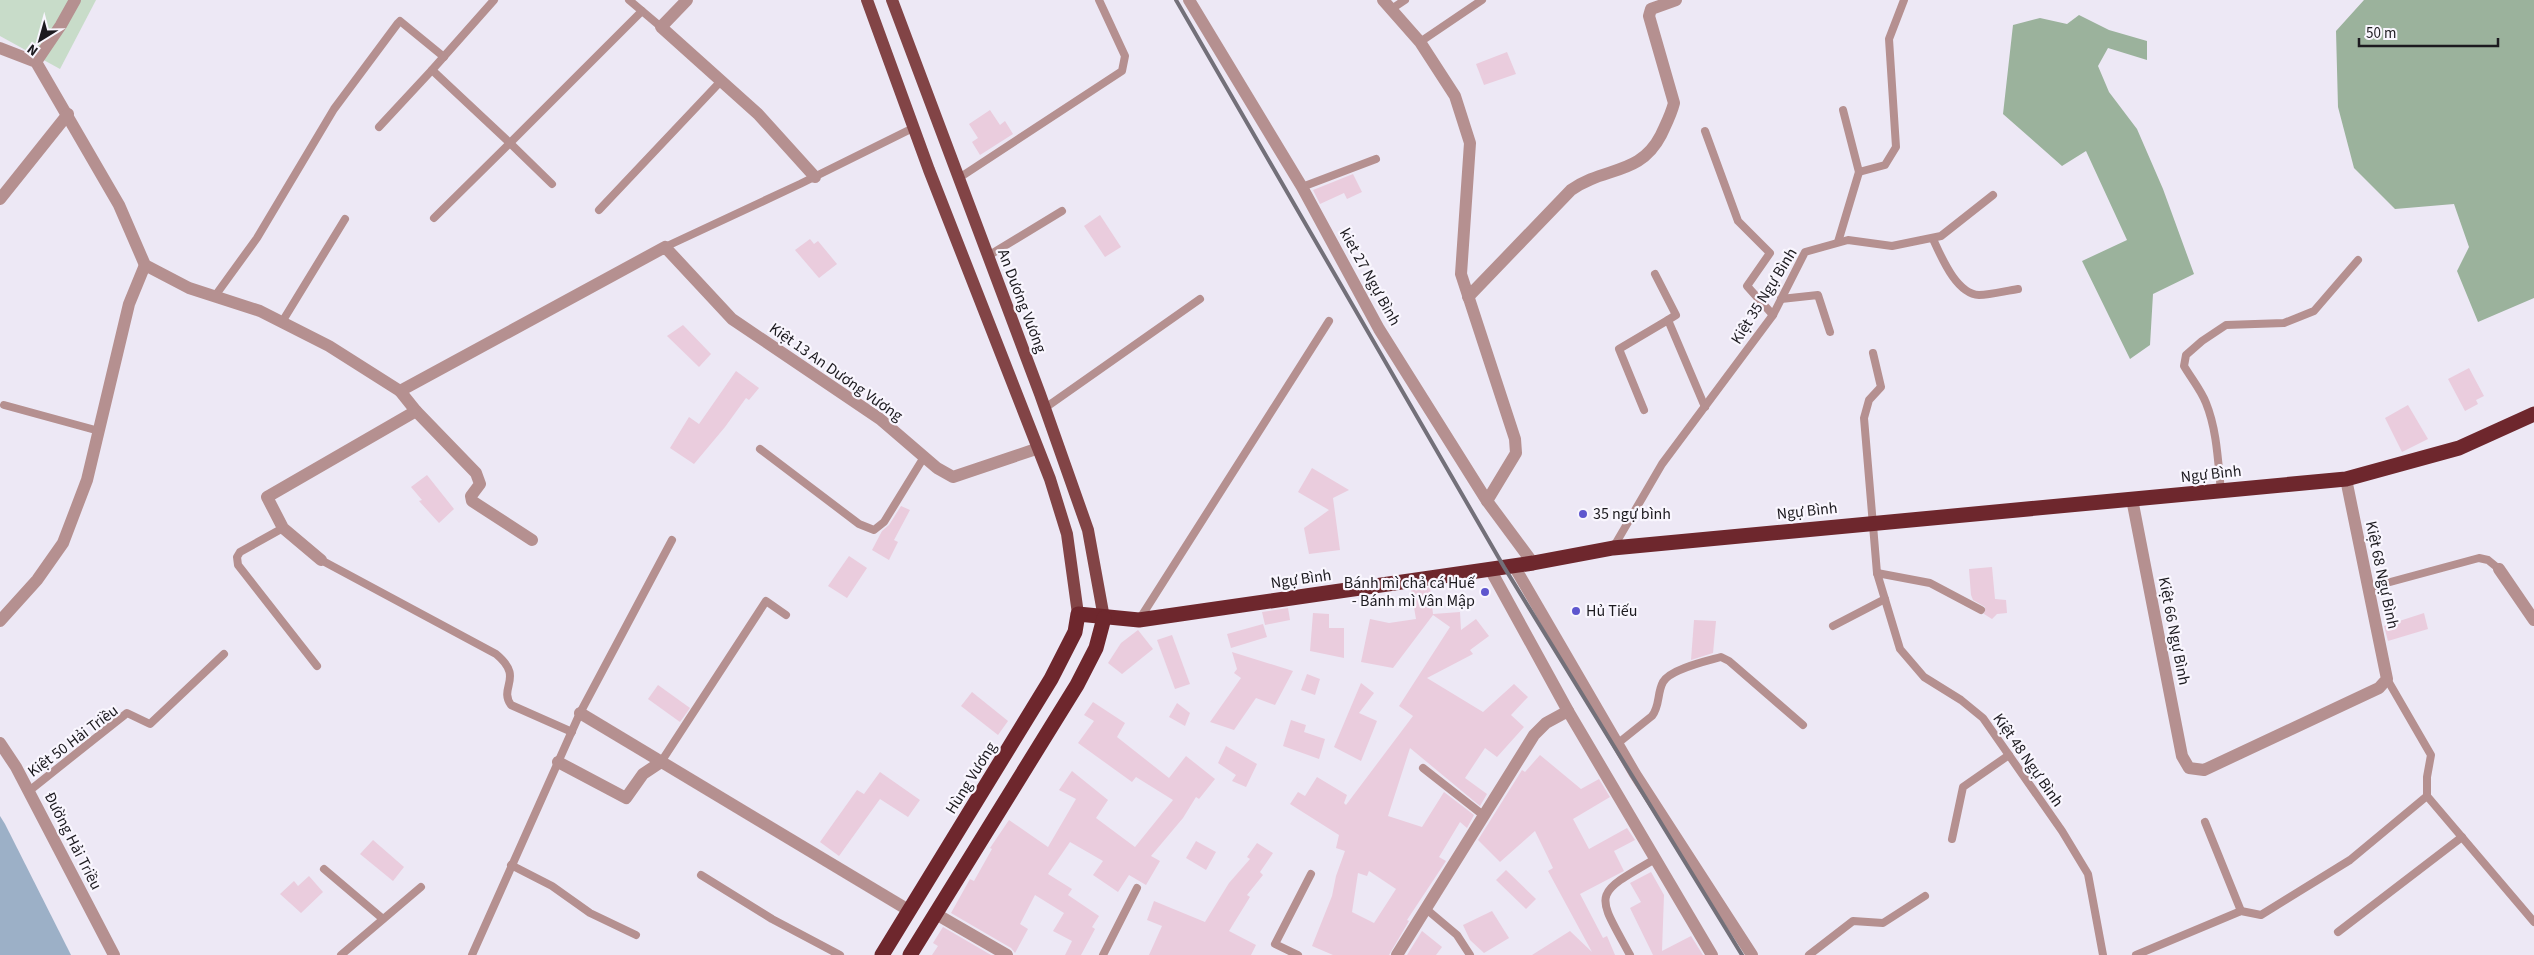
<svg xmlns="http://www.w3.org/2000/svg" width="2534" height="955" viewBox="0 0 2534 955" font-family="'Source Sans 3',sans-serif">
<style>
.green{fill:#c8dcc9}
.forest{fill:#9bb29c}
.water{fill:#9cb0c7}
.building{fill:#eaccdd;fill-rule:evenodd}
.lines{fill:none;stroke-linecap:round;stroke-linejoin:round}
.lane{stroke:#b59090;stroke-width:8}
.street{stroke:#b59090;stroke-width:12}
.primary{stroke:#824446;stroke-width:12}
.highway{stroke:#6e272d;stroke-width:15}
.rail{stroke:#737079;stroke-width:4}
.poi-dot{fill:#5e56ce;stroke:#f9f6fe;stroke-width:2}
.labels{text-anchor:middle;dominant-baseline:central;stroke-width:4.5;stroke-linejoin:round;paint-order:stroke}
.street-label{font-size:16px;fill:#1c1a1f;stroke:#f9f6fe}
.poi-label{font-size:16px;fill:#1c1a1f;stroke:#f9f6fe;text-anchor:start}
</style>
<rect width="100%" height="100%" fill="#ede8f5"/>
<polygon class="green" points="0,0 96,0 60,69 0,36"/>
<g class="forest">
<polygon points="2364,0 2534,0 2534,298 2478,322 2457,271 2469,247 2454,204 2395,209 2354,168 2338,107 2336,31"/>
<polygon points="2079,15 2109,30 2147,41 2147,60 2108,48 2098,66 2109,92 2137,129 2163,189 2194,274 2153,294 2150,345 2130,359 2082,261 2127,240 2086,151 2062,166 2003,114 2013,25 2040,18 2067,24"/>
</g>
<polygon class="water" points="0,816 5,824 71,955 0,955"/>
<g class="building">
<polygon points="1507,52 1516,74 1484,85 1476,64"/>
<polygon points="990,110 1000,125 1005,121 1013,134 980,155 972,142 978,138 969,124"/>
<polygon points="1353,174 1362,192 1347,199 1344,193 1320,204 1313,190"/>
<polygon points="1100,215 1121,247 1105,257 1084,226"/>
<polygon points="810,239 814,244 818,241 837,264 819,278 795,250"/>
<polygon points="683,325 711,354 699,367 667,336"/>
<polygon points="2469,368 2484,396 2476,400 2478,404 2465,411 2448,379"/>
<polygon points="736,371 759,388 749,400 746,398 725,427 694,464 670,448 689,417 699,424"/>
<polygon points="2408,405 2428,439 2402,452 2385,418"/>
<polygon points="1312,468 1349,490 1333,498 1340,550 1309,554 1304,528 1329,510 1298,492"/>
<polygon points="427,475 454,509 439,523 419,501 422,500 411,487"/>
<polygon points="901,506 910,510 894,540 898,542 889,560 872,550 882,531 889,525"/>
<polygon points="849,556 867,568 847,598 828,586"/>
<polygon points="1992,567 1995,599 2006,600 2007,613 1997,614 1992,619 1984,614 1985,607 1973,600 1971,595 1969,569"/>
<path d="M1430,587L1433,614L1460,612L1461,630L1476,619L1489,636L1470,650L1473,654L1427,678L1483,712L1514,684L1528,697L1511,715L1524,727L1497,757L1485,748L1465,778L1487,794L1480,806L1410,748L1388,816L1422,827L1444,792L1474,815L1467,828L1460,822L1439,857L1446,861L1407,920L1409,921L1389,955H1333L1312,946L1332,896L1336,876L1345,851L1336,848L1339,835L1290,804L1298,792L1305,796L1317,777L1347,795L1344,803L1346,805L1413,716L1399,706L1450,627L1433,615L1393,668L1361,662L1370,619L1389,623L1416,619L1411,590ZM1369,871L1396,889L1374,923L1352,912L1358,873L1367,876Z"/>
<polygon points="1288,608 1290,620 1265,625 1262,612"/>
<polygon points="1313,613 1329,614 1329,628 1344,628 1344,658 1310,651"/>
<polygon points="2424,613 2428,629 2388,641 2384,626"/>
<polygon points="1694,620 1716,621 1713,653 1691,660"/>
<polygon points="1263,624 1267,637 1231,648 1227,634"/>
<polygon points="1138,630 1153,649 1122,674 1108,663 1121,643"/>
<polygon points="1172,635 1190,684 1175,689 1157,640"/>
<polygon points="1232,652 1293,671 1275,705 1256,698 1234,730 1210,722 1241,678 1234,673 1237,669"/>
<polygon points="1307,674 1320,679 1315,695 1301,690"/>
<polygon points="1361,683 1374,693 1359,713 1377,721 1361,761 1334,747"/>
<polygon points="658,685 690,708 680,722 648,699"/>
<polygon points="972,692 1008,721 998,735 961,706"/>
<polygon points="1093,702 1125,723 1117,737 1169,778 1186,756 1215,779 1199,799 1196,797 1183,818 1151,856 1160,861 1146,885 1129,875 1118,892 1093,875 1103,861 1070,842 1048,874 1072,889 1068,895 1099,916 1092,927 1095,929 1081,955 1065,955 1072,941 1053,931 1064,913 1035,895 1020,924 1028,929 1015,953 1011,948 951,913 970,879 974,881 992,849 990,848 1009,820 1048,847 1076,799 1059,790 1072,771 1108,800 1096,818 1135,847 1173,800 1136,777 1132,782 1078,743 1094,721 1084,715"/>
<polygon points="1177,703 1190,713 1185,726 1169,717"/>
<polygon points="1291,720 1306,725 1304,732 1325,739 1319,759 1283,746"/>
<polygon points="1226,746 1257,764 1246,787 1232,781 1236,775 1218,763"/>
<polygon points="1540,755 1581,789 1599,779 1610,797 1573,819 1589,849 1627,828 1635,840 1614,851 1624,871 1580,894 1603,938 1607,936 1615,955 1532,955 1570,931 1592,952 1548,871 1553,868 1535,831 1500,862 1478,840 1522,770 1525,772"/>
<polygon points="880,772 920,800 908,817 880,799 839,856 820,842 857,790 864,794"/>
<polygon points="373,840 404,867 393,881 360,854"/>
<polygon points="1196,841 1216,852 1206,870 1186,858"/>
<polygon points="1257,843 1273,853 1260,872 1263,875 1247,895 1250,897 1229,931 1256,945 1251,955 1149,955 1162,926 1147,920 1154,901 1205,922 1229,883 1250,859 1247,857"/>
<polygon points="1506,870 1536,899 1526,909 1496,880"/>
<polygon points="1651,872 1664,895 1662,951 1691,936 1703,955 1653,955 1630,908 1641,902 1630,883"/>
<polygon points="309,876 323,892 301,913 280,894 294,881 298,886"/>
<polygon points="1492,911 1509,938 1484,953 1470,940 1463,925"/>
<polygon points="943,927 991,955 932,955 938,946 933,943"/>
<polygon points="1422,931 1442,947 1436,955 1407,955"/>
</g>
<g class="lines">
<g class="lane">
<polyline points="629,0 661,27"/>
<polyline points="1390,10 1405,0"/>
<polyline points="1420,42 1482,0"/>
<polyline points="432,70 494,0"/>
<polyline points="379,127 432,70 510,143 642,11"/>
<polyline points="1705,131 1738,221 1770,253 1747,286 1773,315"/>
<polyline points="1859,172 1885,165 1896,147 1889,39 1904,0"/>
<polyline points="959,178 1122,71 1125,56 1099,0"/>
<polyline points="1302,187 1376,159"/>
<polyline points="599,210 721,81"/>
<polyline points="434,218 510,143 552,184"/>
<path d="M1933,239C1941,256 1956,294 1979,295C1991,295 2005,291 2018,289"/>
<polyline points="1838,242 1859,172 1843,110"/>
<polyline points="665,247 800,184 913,128"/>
<polyline points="988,256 1062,211"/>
<polyline points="1655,274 1676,315 1668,320"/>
<polyline points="215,296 257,238 334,109 398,23 400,21 444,57"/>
<polyline points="1781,299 1818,295 1830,332"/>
<polyline points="282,322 345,219"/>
<polyline points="1873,353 1881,387 1869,400 1864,418 1877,573 1900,649 1924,677 1961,700 1983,718 2062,831 2088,874 2103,955"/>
<polyline points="4,405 99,431"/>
<polyline points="1045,408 1200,299"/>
<polyline points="1644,410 1619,349 1668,320 1705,407"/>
<polyline points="760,449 859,524 874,530 884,522 924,457"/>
<path d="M2221,491C2218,462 2217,430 2206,403C2201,390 2191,378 2184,366L2186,355L2202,341L2226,325L2284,323L2314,311L2358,260"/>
<polyline points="283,528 240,552 237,557 238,565 317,666"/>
<polyline points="1613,548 1662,464 1773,315 1805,252 1848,240 1892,246 1941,236 1993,195"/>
<path d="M321,560L496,654C525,678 498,687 511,705L572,732"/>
<polyline points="1877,573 1930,583 1981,610"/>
<polyline points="2368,588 2479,558 2488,560 2499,569"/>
<polyline points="1139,620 1329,321"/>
<polyline points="1833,626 1885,599"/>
<polyline points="2387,679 2431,755 2427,777 2427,796"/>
<path d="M1617,744L1652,716C1660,706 1657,693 1663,682C1670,669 1707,661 1721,657L1729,661L1803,725"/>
<polyline points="661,762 766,601 786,615"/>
<polyline points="1423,768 1483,815"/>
<polyline points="29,791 127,713 150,724 224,654"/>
<polyline points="2205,822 2241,911"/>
<polyline points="1952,839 1963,787 2009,755"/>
<polyline points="511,865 552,886 590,913 636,935"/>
<polyline points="324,869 383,919"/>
<polyline points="701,875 772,919 840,955"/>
<polyline points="1425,908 1457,935 1470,955"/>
<polyline points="2338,932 2462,837"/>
<polyline points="341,955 421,887"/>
<polyline points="472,955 580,713 672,540"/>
<polyline points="1103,955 1137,888"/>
<polyline points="1298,955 1275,944 1311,874"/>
<path d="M1630,955C1596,892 1591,896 1655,859"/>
<polyline points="1809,955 1853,921 1883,923 1925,896"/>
<polyline points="2136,955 2241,911 2261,915 2350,860 2427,796 2534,922"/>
</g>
<g class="street">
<polyline points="687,0 661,27 758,114 815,177"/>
<polyline points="1189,0 1302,187 1379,329 1487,501 1533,563"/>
<polyline points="1383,0 1420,42 1455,96 1470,143 1461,274 1515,439 1516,453 1487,501"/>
<polyline points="0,48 36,62 119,205 145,265 189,288 260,311 329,346 400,391"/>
<polyline points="36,62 61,25 75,0"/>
<polyline points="0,199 68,114"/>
<path d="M1468,297L1571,190C1605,166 1640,176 1661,135C1666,124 1671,115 1674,103L1649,16L1651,9L1676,0"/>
<polyline points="2132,499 2182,756 2189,768 2204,770 2379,688 2387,679 2346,479"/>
<polyline points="532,540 472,501 471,496 480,484 476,473 416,411 400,391 665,247 732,319 880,419 937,468 953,477 1036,449"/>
<polyline points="321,560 283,528 267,497 416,411"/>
<polyline points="1514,566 1635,774 1752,955"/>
<polyline points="1490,569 1568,711"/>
<polyline points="2499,569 2534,620"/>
<polyline points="0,621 37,580 63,543 87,480 129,304 145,265"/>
<polyline points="580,713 910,911"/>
<polyline points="0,743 16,767 114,955"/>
<polyline points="558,762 626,798 643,774 661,762"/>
<polyline points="936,914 1007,955"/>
<polyline points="1397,955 1534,735 1546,723 1568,711 1712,955"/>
</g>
<g class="primary">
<polyline points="867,0 929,170 1050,479 1067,534 1078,614"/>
<polyline points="892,0 1040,394 1088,530 1104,618"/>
</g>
<g class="highway">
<polyline points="882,955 1051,679 1075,632 1078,614 1139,620 1533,563 1613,548 2346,479 2459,448 2534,414"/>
<polyline points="910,955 1077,685 1096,648 1104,618"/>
</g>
<polyline class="rail" points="1176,0 1504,567 1742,955"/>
</g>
<g class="poi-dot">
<circle cx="1583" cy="514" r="5"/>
<circle cx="1485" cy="592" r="5"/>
<circle cx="1576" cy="611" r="5"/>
</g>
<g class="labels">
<g class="street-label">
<text transform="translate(1370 277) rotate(61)">kiet 27 Ngự Bình</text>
<text transform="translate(1764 296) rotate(-58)">Kiệt 35 Ngự Bình</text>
<text transform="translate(1022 301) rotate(69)">An Dương Vương</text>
<text transform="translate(836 372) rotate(35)">Kiệt 13 An Dương Vương</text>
<text transform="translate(2211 474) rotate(-6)">Ngự Bình</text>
<text transform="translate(1807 511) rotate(-6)">Ngự Bình</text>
<text transform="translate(2382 575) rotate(78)">Kiệt 68 Ngự Bình</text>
<text transform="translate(1301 579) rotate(-8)">Ngự Bình</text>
<text transform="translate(2174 631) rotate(79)">Kiệt 66 Ngự Bình</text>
<text transform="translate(73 741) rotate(-37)">Kiệt 50 Hải Triều</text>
<text transform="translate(2028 760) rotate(55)">Kiệt 48 Ngự Bình</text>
<text transform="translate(971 778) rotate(-58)">Hùng Vương</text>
<text transform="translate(73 841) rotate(63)">Đường Hải Triều</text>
</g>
<g class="poi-label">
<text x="1593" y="514">35 ngự bình</text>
<text x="1475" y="583" text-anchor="end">Bánh mì chả cá Huế<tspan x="1475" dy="18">- Bánh mì Vân Mập</tspan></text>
<text x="1586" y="611">Hủ Tiếu</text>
</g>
</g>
<g transform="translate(40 40) rotate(217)" stroke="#f9f6fe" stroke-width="4" paint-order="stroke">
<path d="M0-4L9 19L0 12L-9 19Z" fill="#1c1a1f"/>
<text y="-8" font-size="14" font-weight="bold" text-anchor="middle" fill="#1c1a1f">N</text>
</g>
<path d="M2359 38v8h139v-8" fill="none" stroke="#1c1a1f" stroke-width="2.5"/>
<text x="2366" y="38" font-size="15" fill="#1c1a1f" stroke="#f9f6fe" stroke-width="4" paint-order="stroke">50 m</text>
</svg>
